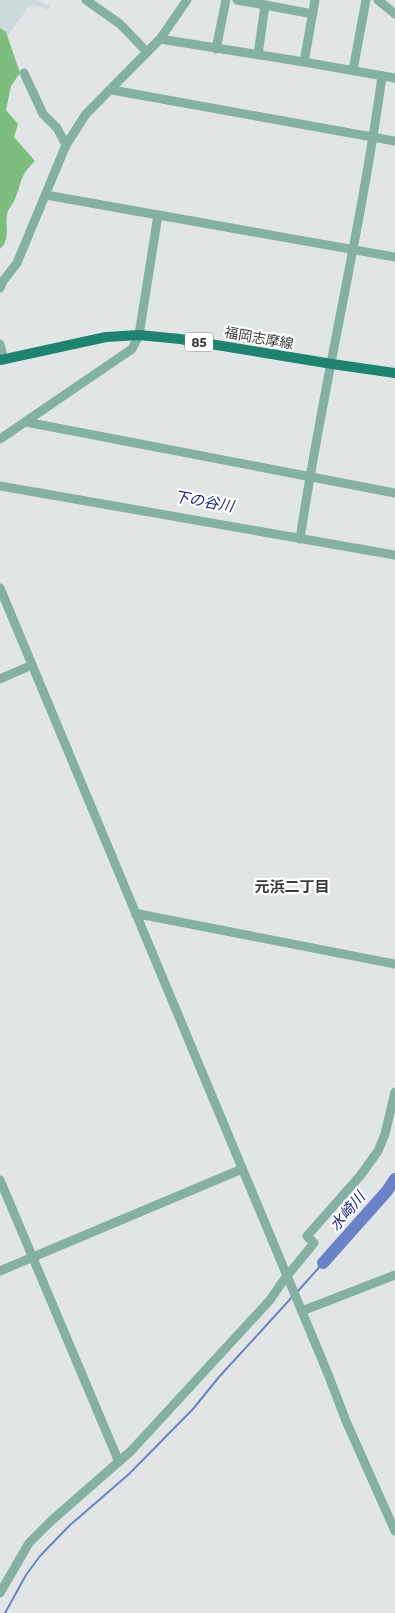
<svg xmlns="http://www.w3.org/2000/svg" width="395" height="1613" viewBox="0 0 395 1613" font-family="Montserrat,'Noto Sans JP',sans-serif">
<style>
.built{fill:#cdd9db}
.forest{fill:#7dbe7f}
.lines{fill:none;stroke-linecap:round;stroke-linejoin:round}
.stream{stroke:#6b82c9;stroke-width:2}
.river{stroke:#6b82c9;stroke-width:12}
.minor{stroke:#85b0a4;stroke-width:9}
.major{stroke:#1e836f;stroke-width:10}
.labels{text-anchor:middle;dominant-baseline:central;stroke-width:4.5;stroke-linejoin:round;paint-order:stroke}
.shield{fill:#fff;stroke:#747475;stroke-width:1}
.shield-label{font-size:12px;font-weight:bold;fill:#38393a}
.street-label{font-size:14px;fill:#38393a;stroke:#fff}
.water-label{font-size:15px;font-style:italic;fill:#1b287c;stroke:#fff}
.neighbourhood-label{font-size:15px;font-weight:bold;fill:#38393a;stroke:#fff}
</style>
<rect width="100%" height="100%" fill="#e1e5e6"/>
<polygon class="built" points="0,0 36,0 50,6 48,10 42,7 30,5 8,35 0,31"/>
<path class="forest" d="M0,28L6,32L20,73L11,86L6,110L18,124L14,137L35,161C19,177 23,179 15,199C13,204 7,210 7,216C5,228 11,239 0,249Z"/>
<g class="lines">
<g class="stream">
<polyline points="298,1291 323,1263"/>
<polyline points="5,1613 26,1575 40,1556 69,1526 129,1474 193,1409 219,1377 293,1296"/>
</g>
<polyline class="river" points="323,1263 387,1191 395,1179"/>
<g class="minor">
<polyline points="86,0 120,24 147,52"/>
<polyline points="237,0 265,5 258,55"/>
<polyline points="378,0 395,14"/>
<polyline points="265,5 313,14"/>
<polyline points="160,39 304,62 395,78"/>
<polyline points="216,49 226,0"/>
<polyline points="304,62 315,0"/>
<polyline points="353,70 366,0"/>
<polyline points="24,73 43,114 57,128 66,145"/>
<polyline points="112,90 395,141"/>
<polyline points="46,195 395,257"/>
<polyline points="0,288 3,281 17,263 66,145 86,114 160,39 187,0"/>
<polyline points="0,344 4,360"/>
<polyline points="26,422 395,493"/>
<polyline points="0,439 132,349 139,335 158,215"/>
<polyline points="0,486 395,555"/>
<path d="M300,539C323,384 361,231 382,76"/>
<polyline points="0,588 328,1374 346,1421 395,1531"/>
<polyline points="0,679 32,665"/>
<polyline points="136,915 139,914 395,964"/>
<polyline points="0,1180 119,1462"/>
<polyline points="0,1271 242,1169"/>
<polyline points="302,1311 395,1275"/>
<polyline points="0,1593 29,1543 51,1521 131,1451 270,1300 283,1281 314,1243 307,1236 360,1176 378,1151 385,1134 395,1092"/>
</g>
<polyline class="major" points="0,360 106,337 139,335 180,339 332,364 395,373"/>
</g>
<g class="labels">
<rect class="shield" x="185" y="332.5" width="28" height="19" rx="4"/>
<g class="shield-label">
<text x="199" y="342">85</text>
</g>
<g class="street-label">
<text transform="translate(259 338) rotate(10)">福岡志摩線</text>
</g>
<g class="water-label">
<text transform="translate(204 501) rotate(10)">下の谷川</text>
<text transform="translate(347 1211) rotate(-50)">水崎川</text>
</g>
<g class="neighbourhood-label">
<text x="292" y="886">元浜二丁目</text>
</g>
</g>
</svg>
